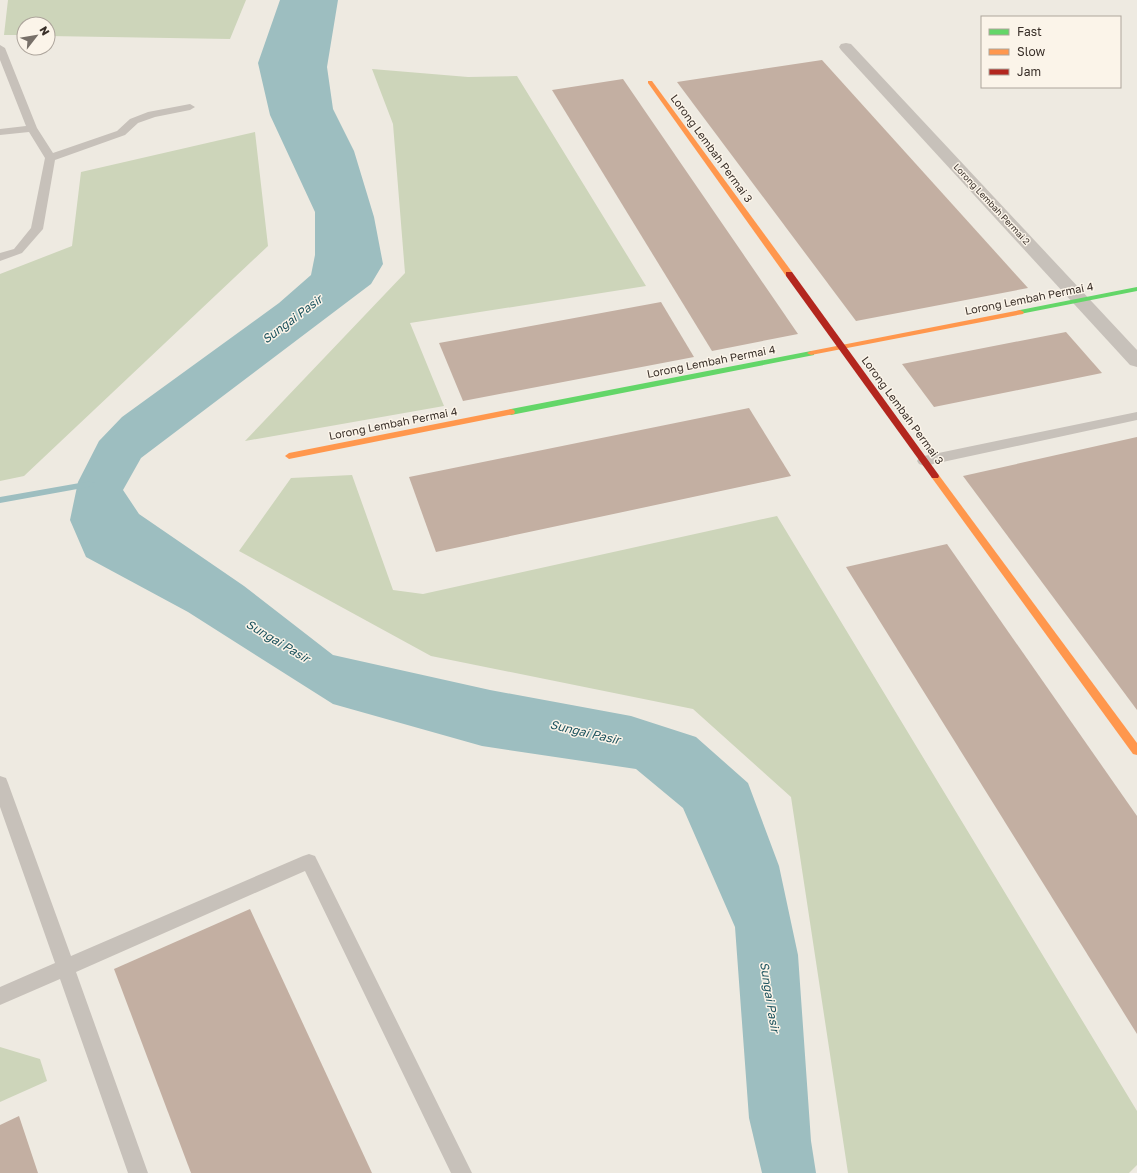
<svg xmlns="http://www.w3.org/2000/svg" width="1137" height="1173" viewBox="0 0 1137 1173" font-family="'Golos Text',sans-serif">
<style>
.green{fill:#cdd5ba}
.water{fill:#9dbec0}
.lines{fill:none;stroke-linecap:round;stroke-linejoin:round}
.stream{fill:#9dbec0;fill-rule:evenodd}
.building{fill:#c3afa2}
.lane{fill:#c7c1ba;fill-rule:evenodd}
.street{fill:#c7c1ba;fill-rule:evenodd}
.fast{fill:#63d668;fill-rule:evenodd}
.slow{fill:#ff974d;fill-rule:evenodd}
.jam{fill:#b3261e;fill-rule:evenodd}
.labels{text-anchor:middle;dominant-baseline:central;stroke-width:3;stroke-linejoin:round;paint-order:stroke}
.far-street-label{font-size:9px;fill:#392f28;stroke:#fbf4e9}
.street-label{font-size:11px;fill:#392f28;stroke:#fbf4e9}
.water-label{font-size:12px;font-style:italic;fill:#1b525d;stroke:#fbf4e9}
</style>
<rect width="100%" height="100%" fill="#eeeae1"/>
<g class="green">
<polygon points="8,0 246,0 230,39 48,36 48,24 24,24 24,35 4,35"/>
<polygon points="372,69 468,77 517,76 646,286 410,323 444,406 245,441 405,273 393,124"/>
<polygon points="255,132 268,246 24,476 0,481 0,274 72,246 81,172"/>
<polygon points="352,475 393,590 423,594 777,516 1137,1111 1137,1165 1129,1173 848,1173 791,797 693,709 431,656 239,551 291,478"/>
<polygon points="0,1047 40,1059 47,1081 0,1102"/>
</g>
<polygon class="water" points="280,0 338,0 327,67 333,109 354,151 374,217 383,264 371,284 141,458 123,490 139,514 244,586 333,655 490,690 631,716 696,737 748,783 779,866 798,955 811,1141 816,1173 762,1173 749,1118 735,927 683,808 636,769 482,746 333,704 188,612 86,557 70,520 78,482 99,441 122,417 279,303 311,275 315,255 315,212 270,115 258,63"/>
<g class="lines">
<polygon class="stream" points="91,481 96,484 94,486 0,503 0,497"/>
</g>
<g class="building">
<polygon points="822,60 1028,288 856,321 677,82"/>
<polygon points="623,79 798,334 712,351 552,90"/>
<polygon points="661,302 694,357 463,401 439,343"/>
<polygon points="1066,332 1102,373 934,407 902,364"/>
<polygon points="749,408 791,476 436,552 409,477"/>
<polygon points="1137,437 1137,710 963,476"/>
<polygon points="947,544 1137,816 1137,1034 846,567"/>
<polygon points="250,909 372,1173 191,1173 114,969"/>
<polygon points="19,1116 38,1173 0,1173 0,1125"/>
</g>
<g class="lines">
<g class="lane">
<polygon points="0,45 5,48 37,128 53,153 117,131 130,119 148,112 190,104 195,107 190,110 155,117 138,123 125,135 55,160 43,229 22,253 0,261 0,253 14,249 31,228 45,158 29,132 0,135 0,129 26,126 0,60"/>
<polygon points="1137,412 1137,420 924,466 919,464 917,461 919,458 924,456"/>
<polygon points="0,776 6,778 8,783 71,956 303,856 309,854 315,856 472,1173 451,1173 305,871 76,972 148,1173 128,1173 60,979 0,1005 0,987 55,963 0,807"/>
</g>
<polygon class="street" points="846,43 851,44 1137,350 1137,367 1130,365 841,50 839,47 841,44"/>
<g class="fast">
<polygon points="1137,287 1137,291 1020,314 1016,312 1020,310"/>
<polygon points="811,351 814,351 814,355 511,415 507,412 511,409"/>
</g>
<g class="slow">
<polygon points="648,81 652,81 792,272 792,276 786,276 648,83"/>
<polygon points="1020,310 1024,312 1023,314 811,355 807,353 811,351"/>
<polygon points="511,409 514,410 515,412 514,414 289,459 285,456 289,453"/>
<polygon points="935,473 938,474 1137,743 1137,755 1133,754 932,478 931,476"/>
</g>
<polygon class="jam" points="786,272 792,272 938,474 939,476 938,478 932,478 786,276"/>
</g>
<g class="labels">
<g class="far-street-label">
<text transform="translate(992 204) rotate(47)">Lorong Lembah Permai 2</text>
</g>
<g class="street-label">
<text transform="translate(712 148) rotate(54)">Lorong Lembah Permai 3</text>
<text transform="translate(1029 298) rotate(-11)">Lorong Lembah Permai 4</text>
<text transform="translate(711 361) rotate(-11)">Lorong Lembah Permai 4</text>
<text transform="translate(903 410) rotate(54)">Lorong Lembah Permai 3</text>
<text transform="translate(393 423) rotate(-11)">Lorong Lembah Permai 4</text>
</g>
<g class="water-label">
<text transform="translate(292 319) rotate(-37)">Sungai Pasir</text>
<text transform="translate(278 641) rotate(31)">Sungai Pasir</text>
<text transform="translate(585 732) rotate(13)">Sungai Pasir</text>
<text transform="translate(770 997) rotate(81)">Sungai Pasir</text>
</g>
</g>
<rect x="981" y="16" width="140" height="72" fill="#fbf4e9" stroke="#ada59c"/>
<rect x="989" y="29" width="20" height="6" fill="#63d668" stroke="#ada59c"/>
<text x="1017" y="36" font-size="12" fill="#392f28">Fast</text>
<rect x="989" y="49" width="20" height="6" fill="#ff974d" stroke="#ada59c"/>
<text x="1017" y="56" font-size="12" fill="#392f28">Slow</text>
<rect x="989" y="69" width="20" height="6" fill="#b3261e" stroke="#ada59c"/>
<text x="1017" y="76" font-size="12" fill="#392f28">Jam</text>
<g transform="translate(36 36) rotate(59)"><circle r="19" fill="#fbf4e9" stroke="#ada59c"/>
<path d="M0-3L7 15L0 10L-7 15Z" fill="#787069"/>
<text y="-6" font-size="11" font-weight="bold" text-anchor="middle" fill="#392f28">N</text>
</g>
</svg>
